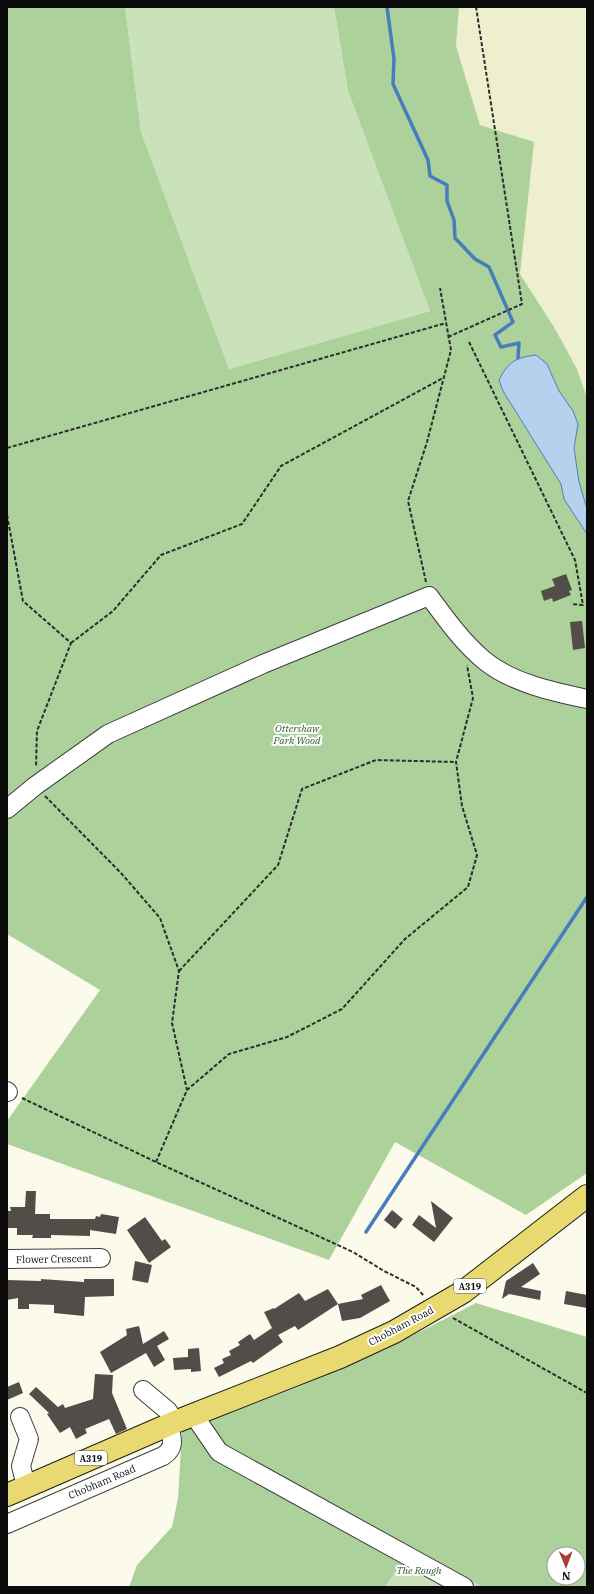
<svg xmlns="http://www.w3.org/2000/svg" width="594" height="1594" viewBox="0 0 594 1594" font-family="'IBM Plex Serif',serif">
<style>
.farmland{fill:#eeefce}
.green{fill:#c9e2b9}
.forest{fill:#acd19a;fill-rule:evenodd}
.water{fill:#b6d1ee;stroke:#467dbc}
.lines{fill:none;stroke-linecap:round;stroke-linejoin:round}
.stream{stroke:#467dbc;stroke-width:3.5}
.building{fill:#524d48}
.minor-casing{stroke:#3e3e3e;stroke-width:20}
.major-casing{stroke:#1c1c1c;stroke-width:24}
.path{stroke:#2d2d2d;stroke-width:2;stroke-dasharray:4 2;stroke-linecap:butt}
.minor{stroke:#fff;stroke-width:18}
.major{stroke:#e8da70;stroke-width:22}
.labels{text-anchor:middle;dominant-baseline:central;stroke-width:4;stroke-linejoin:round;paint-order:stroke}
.shield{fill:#fff;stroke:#545454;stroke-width:1}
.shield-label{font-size:9px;font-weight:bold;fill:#0b0b0b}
.park-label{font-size:10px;font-style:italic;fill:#285a24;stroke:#fff}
.street-label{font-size:10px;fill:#0b0b0b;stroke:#fff}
</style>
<rect width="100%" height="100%" fill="#fcfbeb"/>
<polygon class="farmland" points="459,7 587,7 587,398 577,369 554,327 520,274 533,142 480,125 456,46"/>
<g class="green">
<polygon points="125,7 334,7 348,91 430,311 229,369 141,132"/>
<polygon points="411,1547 482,1587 385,1587"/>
</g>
<g class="forest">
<polygon points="7,7 125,7 141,132 229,369 430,311 348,91 334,7 459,7 456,46 480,125 534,142 520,274 554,327 577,369 587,398 587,509 579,482 574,448 578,423 573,411 559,391 547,364 499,380 503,391 561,484 564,499 587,534 587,1173 526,1215 395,1142 329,1260 7,1144 7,1121 100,990 7,934"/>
<path d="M476,1303L587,1337V1587H482L412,1547L385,1587H129L137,1565L172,1527L178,1498L182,1431L295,1388L384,1350ZM554,1554H578V1578H554Z"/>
</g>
<path class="water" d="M536,355L547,364L559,391L573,411L578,424L574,448L579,482L587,509V534L564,499L561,484L503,391L499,380C509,361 515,358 536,355Z"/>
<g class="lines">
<g class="stream">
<polyline points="387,7 394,59 393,84 428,160 430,176 447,185 447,201 454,220 455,238 475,259 489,267 513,322 495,335 501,347 519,343 518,358"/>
<polyline points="366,1232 587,897"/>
</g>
</g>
<g class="building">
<polygon points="566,574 572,590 569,591 571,595 553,602 552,598 544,601 541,591 555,586 552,579"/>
<polygon points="582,621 585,648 573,650 570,622"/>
<polygon points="26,1191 36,1191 35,1214 50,1214 50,1219 95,1219 96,1216 100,1217 101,1214 119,1217 116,1234 90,1230 90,1236 51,1235 51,1238 32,1238 33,1235 17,1235 17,1228 7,1228 7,1211 11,1211 10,1207 25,1207"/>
<polygon points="431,1201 453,1218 434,1242 412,1225 419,1215 436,1228"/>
<polygon points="392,1210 403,1219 395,1229 384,1220"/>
<polygon points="145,1217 162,1241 165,1239 171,1247 149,1263 127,1230"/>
<polygon points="135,1261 152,1265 148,1283 132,1280"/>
<polygon points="533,1263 540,1274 521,1287 541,1291 540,1300 509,1294 502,1299 506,1281"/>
<polygon points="41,1279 84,1282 84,1279 114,1279 114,1296 85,1297 84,1316 54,1313 54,1305 29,1304 29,1309 18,1309 18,1298 7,1300 7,1280 41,1281"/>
<polygon points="381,1285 390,1301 360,1318 342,1321 338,1304 363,1299 361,1295"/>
<polygon points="328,1289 338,1304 298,1330 295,1326 278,1335 283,1342 253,1363 251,1361 219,1377 214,1368 224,1363 222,1359 231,1355 229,1351 240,1345 238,1342 250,1334 254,1340 272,1328 264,1312 274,1308 274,1309 299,1293 305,1301"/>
<polygon points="566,1291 587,1295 587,1308 564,1304"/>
<polygon points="139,1326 143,1344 164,1331 169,1339 157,1346 165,1360 154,1367 146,1353 111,1373 100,1352 127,1335 126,1329"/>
<polygon points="199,1348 201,1371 191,1372 191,1369 174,1370 173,1358 188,1357 188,1349"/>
<polygon points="95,1374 113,1375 112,1393 127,1429 116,1434 109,1419 85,1429 87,1433 76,1439 70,1427 60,1433 47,1414 49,1413 29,1394 36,1387 58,1407 63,1404 65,1408 93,1399"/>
<polygon points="19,1382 23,1393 7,1400 7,1387"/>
</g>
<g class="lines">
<defs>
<g id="minor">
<path d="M7,809L35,786L108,734L263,664L429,596C446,619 463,643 485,661C512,683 554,692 587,699"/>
<polyline points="7,1091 8,1092"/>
<polyline points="7,1259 101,1258"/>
<polyline points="143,1390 168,1411 175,1422"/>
<polyline points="193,1414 219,1452 464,1587"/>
<polyline points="20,1417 29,1439 21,1466 26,1486"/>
<path d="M7,1524L163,1456C176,1448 172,1438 169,1425"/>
</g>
<polyline id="major" points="7,1495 175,1422 340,1357 394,1332 463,1292 587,1196"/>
</defs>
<use href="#minor" class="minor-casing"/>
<use href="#major" class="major-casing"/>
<g class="path">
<polyline points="448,337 522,304 476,7"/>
<polyline points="469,342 575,560 583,605 571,604"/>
<polyline points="7,448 446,323"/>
<polyline points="7,515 23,601 71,643 37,731 36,767"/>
<polyline points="426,582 408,501 427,442 451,350 440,288"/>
<polyline points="71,643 113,611 161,555 242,524 281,466 443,378"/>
<polyline points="45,796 121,873 160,918 179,971 172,1023 187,1090"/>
<polyline points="179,971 278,865 302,789 376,760 456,762"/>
<polyline points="22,1098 156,1162 353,1252 384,1271 416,1287 424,1296"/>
<polyline points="156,1162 187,1090 229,1054 287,1037 342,1009 405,939 468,887 477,855 462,806 456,762 473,698 467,665"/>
<polyline points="453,1318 587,1393"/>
</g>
<use href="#minor" class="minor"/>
<use href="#major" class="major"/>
</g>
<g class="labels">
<g class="shield">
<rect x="454" y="1279" width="32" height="14" rx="3"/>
<rect x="75" y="1451" width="32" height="14" rx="3"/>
</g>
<g class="shield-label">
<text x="470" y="1286">A319</text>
<text x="91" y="1458">A319</text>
</g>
<g class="park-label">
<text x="297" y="728">Ottershaw<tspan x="297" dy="12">Park Wood</tspan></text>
<text x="419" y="1570">The Rough</text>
</g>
<g class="street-label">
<text transform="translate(54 1259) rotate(-1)">Flower Crescent</text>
<text transform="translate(401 1326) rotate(-28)">Chobham Road</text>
<text transform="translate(102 1482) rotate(-23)">Chobham Road</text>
</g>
</g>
<rect width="594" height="1594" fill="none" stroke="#0b0b0b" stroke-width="16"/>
<g transform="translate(566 1566) rotate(179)"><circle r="19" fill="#ffffff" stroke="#9d9d9d"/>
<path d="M0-3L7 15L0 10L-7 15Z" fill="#a93e34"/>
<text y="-6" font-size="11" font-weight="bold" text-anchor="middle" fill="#0b0b0b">N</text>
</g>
</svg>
